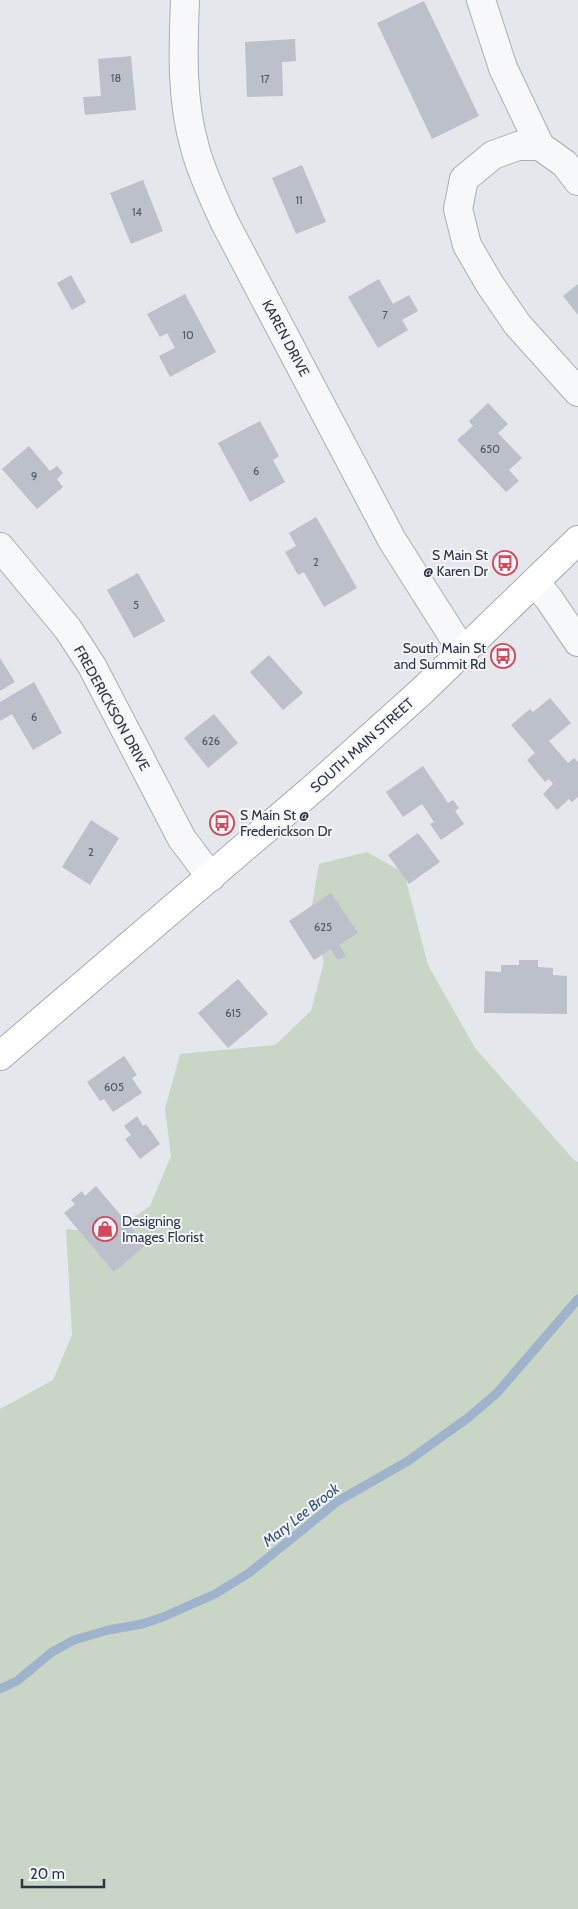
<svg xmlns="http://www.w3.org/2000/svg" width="578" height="1909" viewBox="0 0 578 1909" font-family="Cabin,sans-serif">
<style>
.green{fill:#c9d6c5}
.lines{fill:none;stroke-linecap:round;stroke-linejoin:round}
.stream{stroke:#9fb4cc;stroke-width:9}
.building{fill:#bbc0ca}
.minor-casing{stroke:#a9aeb7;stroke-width:30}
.major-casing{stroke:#a3abb8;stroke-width:30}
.minor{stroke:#f7f8fa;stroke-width:28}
.major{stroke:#fff;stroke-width:28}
.labels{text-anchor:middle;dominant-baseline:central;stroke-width:4;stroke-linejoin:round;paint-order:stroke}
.number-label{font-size:11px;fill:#4f5766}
.street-label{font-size:14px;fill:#2b3445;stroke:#f4f6f9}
.poi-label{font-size:14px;fill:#2b3445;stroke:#f4f6f9;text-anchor:end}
.water-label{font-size:15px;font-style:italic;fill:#34527a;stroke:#f4f6f9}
</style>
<rect width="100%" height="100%" fill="#e4e7ec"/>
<polygon class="green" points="367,852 404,873 428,965 475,1048 574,1160 578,1162 578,1909 0,1909 0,1409 53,1380 72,1335 66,1229 111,1233 150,1206 171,1156 165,1109 180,1054 275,1045 311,1011 324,962 311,910 319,864"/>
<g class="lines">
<polyline class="stream" points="0,1689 17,1681 52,1652 74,1640 108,1630 142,1624 163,1617 215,1594 249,1573 338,1501 408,1461 469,1417 497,1393 578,1299"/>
</g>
<g class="building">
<polygon points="424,1 479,116 432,139 377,23"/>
<polygon points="295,39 296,61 282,62 283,96 247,97 245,42"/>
<polygon points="131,56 136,110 85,115 83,97 101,96 98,59"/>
<polygon points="302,165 326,222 296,234 272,178"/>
<polygon points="143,180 163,231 131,244 110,193"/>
<polygon points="71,275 86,302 72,310 57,283"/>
<polygon points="379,279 393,304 409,295 418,311 402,320 408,330 378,348 348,297"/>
<polygon points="578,284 578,315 563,296"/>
<polygon points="185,294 216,352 170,377 159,356 175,348 167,333 160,337 147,314"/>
<polygon points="488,403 508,424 498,433 522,458 509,470 519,481 506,492 457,440 473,426 469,421"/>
<polygon points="260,421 279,456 273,460 285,482 250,502 218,443"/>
<polygon points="29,446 50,471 57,466 63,473 57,479 63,487 37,509 2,469"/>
<polygon points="316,517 357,588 324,607 304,572 298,575 285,552 296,546 289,533"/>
<polygon points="138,573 165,621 134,638 107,590"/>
<polygon points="269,655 303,693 283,710 250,672"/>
<polygon points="0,658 15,682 0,691"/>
<polygon points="34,682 62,733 33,750 12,714 0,721 0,702"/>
<polygon points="550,698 571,723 549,741 568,763 574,758 578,762 578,797 572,802 569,799 557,810 543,794 553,784 549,779 545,782 527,760 535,753 511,725 530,709 533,712"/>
<polygon points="214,714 238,743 208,768 184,738"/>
<polygon points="423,766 448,803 453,800 459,808 455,811 464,824 441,840 430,824 434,822 422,804 403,817 386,792"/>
<polygon points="91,820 119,838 90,885 62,867"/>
<polygon points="418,833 440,862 409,884 388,855"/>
<polygon points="331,893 358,933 339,945 346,956 338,960 331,949 314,960 289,921"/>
<polygon points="519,960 538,960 538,967 553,968 553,975 567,976 567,1014 484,1013 485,971 501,972 501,965 519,965"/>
<polygon points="238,979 268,1014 228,1048 198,1013"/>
<polygon points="124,1056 137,1075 132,1078 142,1093 113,1112 104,1099 100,1101 87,1082"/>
<polygon points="137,1116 143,1126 146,1124 160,1144 140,1159 125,1139 131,1135 124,1126"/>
<polygon points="96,1186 146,1245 114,1272 64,1213 75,1204 71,1200 82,1191 85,1196"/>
</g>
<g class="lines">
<defs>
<g id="minor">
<path d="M185,0C183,49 181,100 195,148C202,174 214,199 225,223L392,540L463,652"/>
<polyline points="481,0 503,68 540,146 565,164 578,181"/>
<polyline points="540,146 518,146 493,155 464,179 458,209 467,245 489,283 517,324 578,392"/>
<polyline points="0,547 68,629 92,666 182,839 211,877"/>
<polyline points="535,582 549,599 578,642"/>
</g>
<polyline id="major" points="0,1056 315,787 422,691 578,540"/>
</defs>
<use href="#minor" class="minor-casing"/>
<use href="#major" class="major-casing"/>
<use href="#minor" class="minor"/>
<use href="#major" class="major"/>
</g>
<defs>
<symbol id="bus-ring" viewBox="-11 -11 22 22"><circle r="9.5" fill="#f4f6f9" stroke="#d1495b" stroke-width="1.5"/><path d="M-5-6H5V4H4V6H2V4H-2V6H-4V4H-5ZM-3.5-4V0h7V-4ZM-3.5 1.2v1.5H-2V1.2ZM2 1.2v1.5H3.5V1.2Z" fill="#d1495b"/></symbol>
<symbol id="shop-ring" viewBox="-11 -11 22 22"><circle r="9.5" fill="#f4f6f9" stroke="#d1495b" stroke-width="1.5"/><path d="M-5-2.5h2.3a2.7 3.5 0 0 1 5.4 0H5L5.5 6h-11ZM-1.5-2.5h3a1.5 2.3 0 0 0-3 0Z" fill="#d1495b"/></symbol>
</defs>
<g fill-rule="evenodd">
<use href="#bus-ring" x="491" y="549" width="28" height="28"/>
<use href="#bus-ring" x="489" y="642" width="28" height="28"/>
<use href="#bus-ring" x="208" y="809" width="28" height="28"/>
<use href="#shop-ring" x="91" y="1215" width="28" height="28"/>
</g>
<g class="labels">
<g class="number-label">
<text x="116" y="78">18</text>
<text x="265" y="79">17</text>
<text x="299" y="200">11</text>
<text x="137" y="212">14</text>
<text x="385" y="315">7</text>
<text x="188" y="335">10</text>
<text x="490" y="449">650</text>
<text x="256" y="471">6</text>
<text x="34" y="476">9</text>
<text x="316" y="562">2</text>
<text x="136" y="605">5</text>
<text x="34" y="717">6</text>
<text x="211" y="741">626</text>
<text x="91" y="852">2</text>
<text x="323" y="927">625</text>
<text x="233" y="1013">615</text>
<text x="114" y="1087">605</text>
</g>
<g class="street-label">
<text transform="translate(286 338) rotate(62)">KAREN DRIVE</text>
<text transform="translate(112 708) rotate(61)">FREDERICKSON DRIVE</text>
<text transform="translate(362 745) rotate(-42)">SOUTH MAIN STREET</text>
</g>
<g class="poi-label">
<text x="488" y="555">S Main St<tspan x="488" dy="16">@ Karen Dr</tspan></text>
<text x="486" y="648">South Main St<tspan x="486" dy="16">and Summit Rd</tspan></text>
<text x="240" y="815" text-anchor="start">S Main St @<tspan x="240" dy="16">Frederickson Dr</tspan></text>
<text x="122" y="1221" text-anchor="start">Designing<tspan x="122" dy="16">Images Florist</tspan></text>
</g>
<g class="water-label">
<text transform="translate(301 1515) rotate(-38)">Mary Lee Brook</text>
</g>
</g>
<path d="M22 1879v8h82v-8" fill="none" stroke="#2b3445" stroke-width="2.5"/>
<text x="30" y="1879" font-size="15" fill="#2b3445" stroke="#f4f6f9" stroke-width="4" paint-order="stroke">20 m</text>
</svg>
